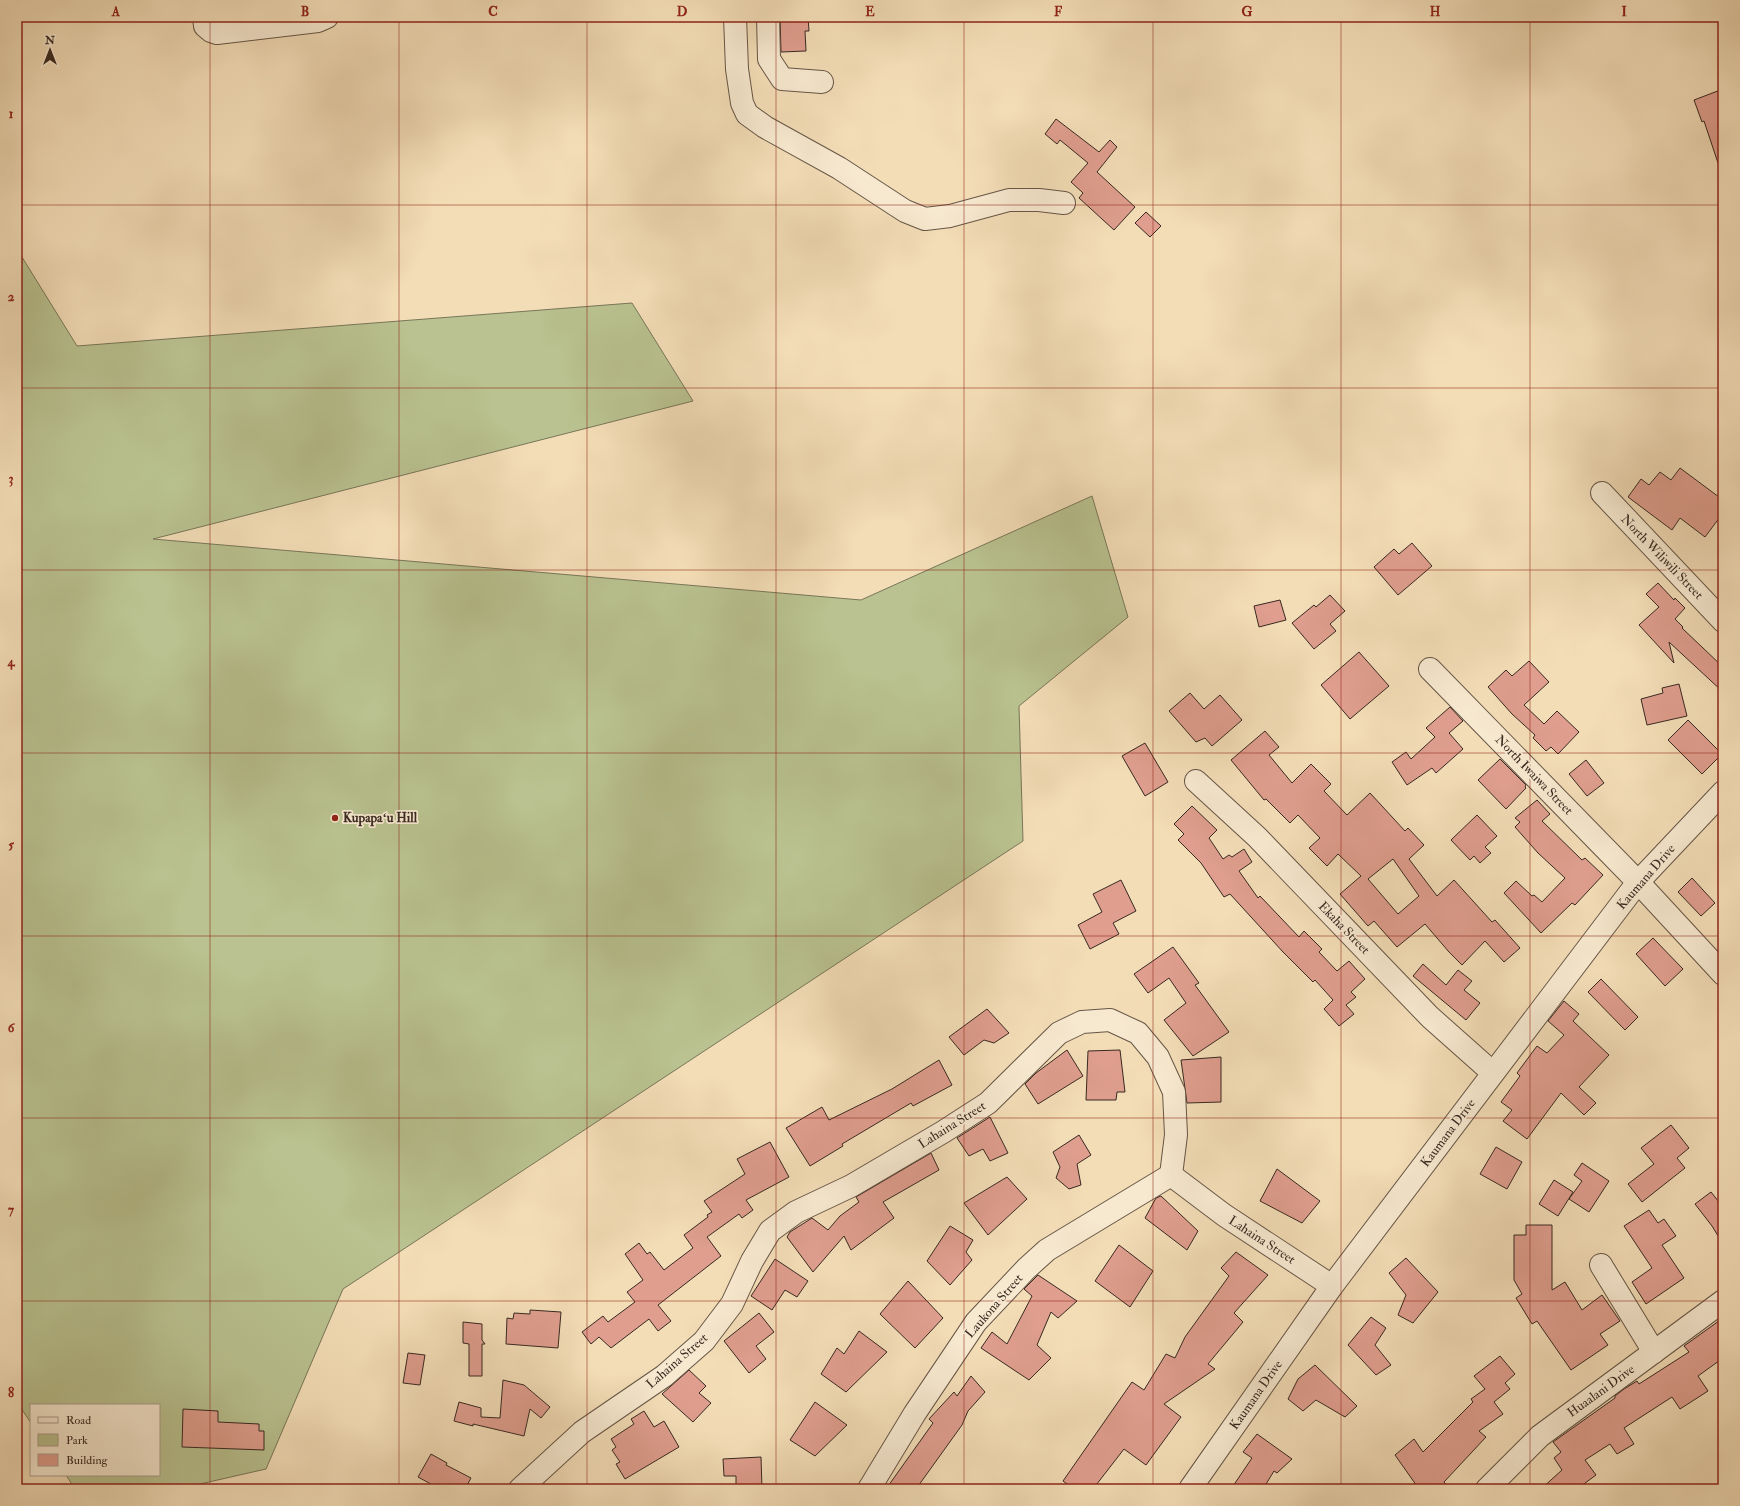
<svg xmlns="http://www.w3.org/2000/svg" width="1740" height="1506" viewBox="0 0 1740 1506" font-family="'IM FELL Double Pica',serif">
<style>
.green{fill:#b9c290;stroke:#787658}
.building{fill:#df9e8e;stroke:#382921;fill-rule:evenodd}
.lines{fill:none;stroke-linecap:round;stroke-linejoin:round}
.minor-casing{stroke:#675646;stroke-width:24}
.minor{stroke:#f7e9d0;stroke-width:22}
.grid{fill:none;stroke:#8f2418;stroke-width:1;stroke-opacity:0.55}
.poi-dot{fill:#8f2418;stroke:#f7e9d0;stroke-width:1.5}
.labels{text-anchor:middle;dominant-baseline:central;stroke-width:3.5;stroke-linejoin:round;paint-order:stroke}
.street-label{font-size:13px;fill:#382921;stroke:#f7e9d0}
.poi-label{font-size:13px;font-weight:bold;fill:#382921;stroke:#f7e9d0;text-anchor:start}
.neatline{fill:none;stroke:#8f2418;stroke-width:1.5}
.grid-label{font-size:13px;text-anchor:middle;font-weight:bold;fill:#8f2418}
</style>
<rect width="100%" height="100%" fill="#f3ddb7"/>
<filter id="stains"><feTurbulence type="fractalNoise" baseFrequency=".005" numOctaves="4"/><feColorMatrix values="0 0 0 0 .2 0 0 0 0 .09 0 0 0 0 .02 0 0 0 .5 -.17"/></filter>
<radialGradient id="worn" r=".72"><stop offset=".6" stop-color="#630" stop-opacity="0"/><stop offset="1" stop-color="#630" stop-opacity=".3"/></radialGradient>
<polygon class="green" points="17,249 77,346 632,303 693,401 153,539 861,600 1092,496 1128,617 1019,706 1023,841 343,1289 266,1469 178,1489 75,1489 66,1475 159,1475 159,1405 31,1405 31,1423 17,1402"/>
<g class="building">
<polygon points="780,17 808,17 809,31 805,31 806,51 781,52"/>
<polygon points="1723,89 1723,171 1721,172 1704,121 1702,122 1694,100"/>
<polygon points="1056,119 1099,152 1110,140 1117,147 1097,172 1135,207 1114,230 1079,198 1083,193 1071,182 1088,163 1060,140 1057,144 1045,134"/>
<polygon points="1146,212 1161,226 1150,237 1135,223"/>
<polygon points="1680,468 1723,500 1723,513 1705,537 1680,518 1672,530 1628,497 1641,479 1649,485 1660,472 1671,480"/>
<polygon points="1412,543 1432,566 1398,595 1374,567 1394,549 1399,554"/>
<polygon points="1658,583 1674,600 1675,598 1685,608 1675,619 1683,627 1682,628 1723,667 1723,692 1669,642 1674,663 1639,625 1659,607 1646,594"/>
<polygon points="1330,595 1345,611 1330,624 1336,631 1314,649 1292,623 1314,605 1316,607"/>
<polygon points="1280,600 1286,620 1259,627 1254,606"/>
<polygon points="1359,652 1389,686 1350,719 1321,685"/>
<polygon points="1529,661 1549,682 1524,705 1544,724 1557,711 1579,732 1558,754 1551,747 1546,751 1533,738 1535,735 1512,714 1488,687 1506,670 1512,676"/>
<polygon points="1679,684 1687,716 1647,725 1641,699 1663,693 1662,688"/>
<polygon points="1190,693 1204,709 1220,695 1242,720 1212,746 1205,738 1196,742 1169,711"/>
<polygon points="1450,707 1463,721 1449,733 1463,749 1436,773 1432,768 1407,785 1392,762 1406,752 1411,759 1435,737 1426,728"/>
<polygon points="1688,720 1722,754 1702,774 1668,740"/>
<path d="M1265,731L1279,747L1269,755L1292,783L1311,764L1331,784L1324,791L1347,815L1370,793L1405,831L1408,828L1424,845L1409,859L1437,896L1454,880L1492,922L1495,920L1520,948L1504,962L1485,941L1462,965L1449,952L1425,924L1397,947L1374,921L1368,926L1340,894L1361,876L1338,854L1327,866L1309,848L1320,838L1298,815L1290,823L1266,799L1264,800L1231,760ZM1393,859L1419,896L1398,914L1368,879Z"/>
<polygon points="1145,743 1168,782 1145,796 1122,756"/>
<polygon points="1500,759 1526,785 1525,787 1526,788 1506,809 1478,780"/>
<polygon points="1586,760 1604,783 1587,796 1569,774"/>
<polygon points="1537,800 1550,814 1542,821 1582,860 1585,858 1603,875 1575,905 1572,903 1541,933 1504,893 1516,881 1532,896 1534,895 1542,902 1565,878 1538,853 1515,827 1520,822 1515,818"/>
<polygon points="1192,806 1217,830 1209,838 1223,859 1229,855 1232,857 1244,849 1252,862 1239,871 1258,898 1260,896 1299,937 1304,931 1322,949 1319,952 1337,971 1349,961 1365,979 1351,992 1356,997 1346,1005 1354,1014 1339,1026 1324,1009 1333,1000 1315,980 1313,982 1283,952 1230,894 1224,897 1201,863 1178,840 1184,834 1174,824"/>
<polygon points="1477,815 1497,836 1485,847 1491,853 1480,863 1474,856 1470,860 1451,840"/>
<polygon points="1692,878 1715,903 1701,916 1678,892"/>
<polygon points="1121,880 1136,911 1113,923 1119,934 1090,949 1078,925 1102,912 1093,894"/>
<polygon points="1653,938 1683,969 1665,986 1636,954"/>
<polygon points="1173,947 1199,983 1195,985 1229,1032 1193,1056 1164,1020 1186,1003 1169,978 1148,993 1134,974"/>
<polygon points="1423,964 1446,985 1458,970 1472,981 1464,990 1480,1003 1466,1020 1413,976"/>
<polygon points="1601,979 1638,1017 1625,1030 1588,992"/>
<polygon points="1564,1001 1579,1014 1573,1021 1609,1055 1579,1087 1596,1103 1584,1115 1561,1093 1527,1139 1503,1121 1512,1110 1501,1102 1520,1076 1517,1073 1537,1046 1547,1053 1564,1035 1548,1021"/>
<polygon points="987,1009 1009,1033 994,1043 984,1040 964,1055 949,1037"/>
<polygon points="1067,1050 1083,1076 1038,1104 1025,1084 1036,1073"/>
<polygon points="1120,1050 1125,1092 1117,1092 1116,1100 1086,1100 1088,1051"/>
<polygon points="1221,1057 1221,1102 1187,1103 1181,1060"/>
<polygon points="939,1060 952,1085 913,1106 911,1103 842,1144 843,1146 810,1166 786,1128 822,1107 829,1120 892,1089"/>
<polygon points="990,1117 1008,1153 990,1161 983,1149 969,1156 957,1138"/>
<polygon points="1671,1125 1689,1148 1677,1158 1685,1168 1642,1202 1628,1184 1654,1164 1641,1148"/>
<polygon points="1079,1135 1091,1155 1077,1164 1081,1185 1069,1189 1056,1178 1060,1167 1053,1152"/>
<polygon points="770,1142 789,1177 746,1200 753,1210 742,1218 739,1214 707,1237 721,1256 658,1305 671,1321 658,1331 649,1319 611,1348 599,1337 591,1344 582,1332 603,1316 608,1322 635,1302 627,1292 643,1280 625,1254 639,1243 647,1254 650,1252 664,1270 693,1248 684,1235 708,1217 707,1215 712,1212 704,1201 745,1174 737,1159"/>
<polygon points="1496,1147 1522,1162 1507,1189 1480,1174"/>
<polygon points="931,1153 939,1170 883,1202 894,1218 851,1250 844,1236 813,1272 787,1237 790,1232 812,1218 828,1230 840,1216 859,1202 856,1197"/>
<polygon points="1582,1163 1609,1181 1589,1212 1569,1199 1582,1181 1574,1175"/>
<polygon points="1277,1169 1320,1201 1302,1223 1260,1201"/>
<polygon points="1007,1177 1027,1199 988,1235 964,1203"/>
<polygon points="1554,1180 1573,1192 1558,1216 1539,1204"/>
<polygon points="1711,1192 1723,1207 1719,1212 1723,1219 1723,1244 1712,1226 1695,1204"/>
<polygon points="1161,1196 1198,1231 1187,1250 1145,1218 1156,1198"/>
<polygon points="1649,1210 1658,1223 1664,1219 1676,1236 1662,1245 1684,1278 1646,1304 1632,1282 1652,1268 1624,1226"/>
<polygon points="1526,1225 1552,1225 1552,1290 1565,1282 1582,1310 1602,1295 1620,1321 1600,1334 1608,1345 1571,1370 1537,1321 1532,1324 1516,1298 1522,1294 1514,1280 1514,1235 1526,1235"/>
<polygon points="950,1226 973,1240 966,1252 972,1260 950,1285 927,1261"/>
<polygon points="1119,1245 1153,1271 1130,1307 1095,1281"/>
<polygon points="1236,1252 1268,1275 1234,1313 1243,1322 1208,1364 1215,1369 1164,1404 1181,1417 1146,1465 1124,1449 1093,1489 1074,1489 1063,1481 1132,1382 1144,1390 1166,1354 1175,1358 1185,1337 1229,1276 1221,1268"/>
<polygon points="1406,1258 1438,1292 1413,1323 1398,1315 1406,1295 1389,1273"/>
<polygon points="775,1259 808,1281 797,1297 785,1290 772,1310 751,1296"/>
<polygon points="1038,1275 1077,1301 1058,1318 1051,1312 1037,1345 1051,1358 1029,1380 981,1348 992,1332 1007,1344 1032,1296 1024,1289"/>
<polygon points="908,1281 943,1318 915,1348 880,1314"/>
<polygon points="530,1310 561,1312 558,1348 506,1344 507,1318 513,1319 514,1313 530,1314"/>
<polygon points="759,1313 774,1332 756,1346 766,1359 749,1373 724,1341"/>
<polygon points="1371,1317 1386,1328 1375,1345 1391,1365 1376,1375 1348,1345"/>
<polygon points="1723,1318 1723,1358 1698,1376 1708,1391 1680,1409 1672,1397 1624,1428 1634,1444 1617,1454 1610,1444 1585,1460 1596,1475 1577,1489 1541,1489 1562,1470 1554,1458 1561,1452 1553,1442 1615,1398 1615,1396 1624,1389 1637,1381 1639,1384 1689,1352 1684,1346"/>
<polygon points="463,1322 482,1324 482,1340 485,1344 482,1344 482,1376 469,1376 469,1344 463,1343"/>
<polygon points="859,1331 887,1352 846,1392 821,1374 837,1348 844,1354"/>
<polygon points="408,1353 425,1355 420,1385 403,1383"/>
<polygon points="1500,1356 1515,1374 1505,1383 1510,1389 1494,1402 1503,1414 1479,1431 1486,1437 1444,1482 1449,1489 1419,1489 1395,1455 1414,1439 1423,1452 1473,1402 1471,1399 1485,1389 1474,1376"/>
<polygon points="1315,1365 1357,1406 1345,1417 1316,1400 1303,1411 1288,1399 1298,1379"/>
<polygon points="689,1370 706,1386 699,1393 711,1403 693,1422 662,1394"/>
<polygon points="971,1376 985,1392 968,1411 962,1425 916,1489 886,1489 933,1423 929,1419 954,1392 957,1396"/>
<polygon points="503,1380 524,1385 550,1407 541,1418 530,1409 524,1436 473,1424 473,1426 454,1421 459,1402 481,1408 481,1417 500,1418"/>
<polygon points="815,1402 847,1425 815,1456 790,1440"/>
<polygon points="183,1409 218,1411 218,1422 259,1424 259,1431 264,1431 264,1450 182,1447"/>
<polygon points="644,1411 654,1427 664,1421 679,1447 625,1479 616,1464 620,1462 612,1450 616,1447 611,1439 634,1424 631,1419"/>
<polygon points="1257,1434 1292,1459 1277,1473 1274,1471 1263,1489 1231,1489 1252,1458 1243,1452"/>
<polygon points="431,1454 447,1463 446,1465 471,1478 465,1489 457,1489 449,1485 446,1489 440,1489 418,1477"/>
<polygon points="761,1457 762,1489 736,1489 736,1476 724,1476 723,1459"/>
</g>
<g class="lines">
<defs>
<g id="minor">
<polyline points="204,17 205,26 211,31 217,33 318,21 327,17"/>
<polyline points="735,17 737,69 742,103 747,114 765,127 839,168 905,211 925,219 950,216 1009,200 1039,200 1064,203"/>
<polyline points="768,17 769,59 782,79 822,82"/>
<polyline points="1602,493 1723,621"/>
<polyline points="1430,669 1638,882 1723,974"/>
<polyline points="1196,781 1257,837 1430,1017 1493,1073"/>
<polyline points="1601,1265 1654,1352"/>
<polyline points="520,1489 582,1432 664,1376 704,1341 732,1304 752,1261 770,1231 796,1212 851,1186 943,1132 988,1103 1059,1033 1082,1022 1110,1020 1138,1033 1158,1057 1174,1092 1176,1135 1171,1175 1224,1215 1332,1286"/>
<polyline points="869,1489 915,1413 976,1322 1026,1269 1047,1250 1171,1175"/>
<polyline points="1190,1489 1332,1286 1638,882 1723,792"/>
<polyline points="1487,1489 1540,1436 1723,1301"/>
</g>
</defs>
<use href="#minor" class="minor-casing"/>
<use href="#minor" class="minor"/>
</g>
<path class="grid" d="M210,17V1489M399,17V1489M587,17V1489M776,17V1489M964,17V1489M1153,17V1489M1341,17V1489M1530,17V1489M17,205H1723M17,388H1723M17,570H1723M17,753H1723M17,936H1723M17,1118H1723M17,1301H1723"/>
<circle class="poi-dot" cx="335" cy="818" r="4"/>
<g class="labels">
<g class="street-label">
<text transform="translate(1662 557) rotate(46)">North Wiliwili Street</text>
<text transform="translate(1534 775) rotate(46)">North Iwaiwa Street</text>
<text transform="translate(1646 877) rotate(-49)">Kaumana Drive</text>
<text transform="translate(1344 928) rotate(46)">Ekaha Street</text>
<text transform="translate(952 1125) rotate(-32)">Lahaina Street</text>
<text transform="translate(1448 1133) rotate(-53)">Kaumana Drive</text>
<text transform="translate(1262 1240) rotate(33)">Lahaina Street</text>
<text transform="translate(994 1306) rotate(-49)">Laukona Street</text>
<text transform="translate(677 1361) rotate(-41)">Lahaina Street</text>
<text transform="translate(1601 1391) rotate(-36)">Huaalani Drive</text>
<text transform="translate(1256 1395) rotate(-55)">Kaumana Drive</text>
</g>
<g class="poi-label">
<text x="343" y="818">Kupapaʻu Hill</text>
</g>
</g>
<rect width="1740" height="1506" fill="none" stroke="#f3ddb7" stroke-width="44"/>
<rect x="30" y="1404" width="130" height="72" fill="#f7e9d0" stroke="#ab9c8a"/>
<rect x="38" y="1417" width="20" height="6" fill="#f7e9d0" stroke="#ab9c8a"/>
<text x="66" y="1424" font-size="12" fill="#382921">Road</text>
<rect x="38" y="1434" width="20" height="12" fill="#b9c290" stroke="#ab9c8a"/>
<text x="66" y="1444" font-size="12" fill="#382921">Park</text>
<rect x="38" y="1454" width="20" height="12" fill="#df9e8e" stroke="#ab9c8a"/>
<text x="66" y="1464" font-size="12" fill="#382921">Building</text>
<g transform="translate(50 50)" stroke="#f7e9d0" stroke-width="3" paint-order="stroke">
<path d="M0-3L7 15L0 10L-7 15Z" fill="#382921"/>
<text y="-6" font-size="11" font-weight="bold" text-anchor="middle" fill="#382921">N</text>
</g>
<rect x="22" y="22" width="1696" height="1462" class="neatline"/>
<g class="grid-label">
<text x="116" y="16">A</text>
<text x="305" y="16">B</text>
<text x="493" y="16">C</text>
<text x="682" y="16">D</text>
<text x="870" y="16">E</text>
<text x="1058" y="16">F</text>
<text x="1247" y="16">G</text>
<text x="1435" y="16">H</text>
<text x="1624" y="16">I</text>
<text x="11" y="118">1</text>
<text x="11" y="301">2</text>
<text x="11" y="483">3</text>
<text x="11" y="666">4</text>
<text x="11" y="849">5</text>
<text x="11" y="1032">6</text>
<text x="11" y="1214">7</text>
<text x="11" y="1397">8</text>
</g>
<rect width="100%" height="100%" filter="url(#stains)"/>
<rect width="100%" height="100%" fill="url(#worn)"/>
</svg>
